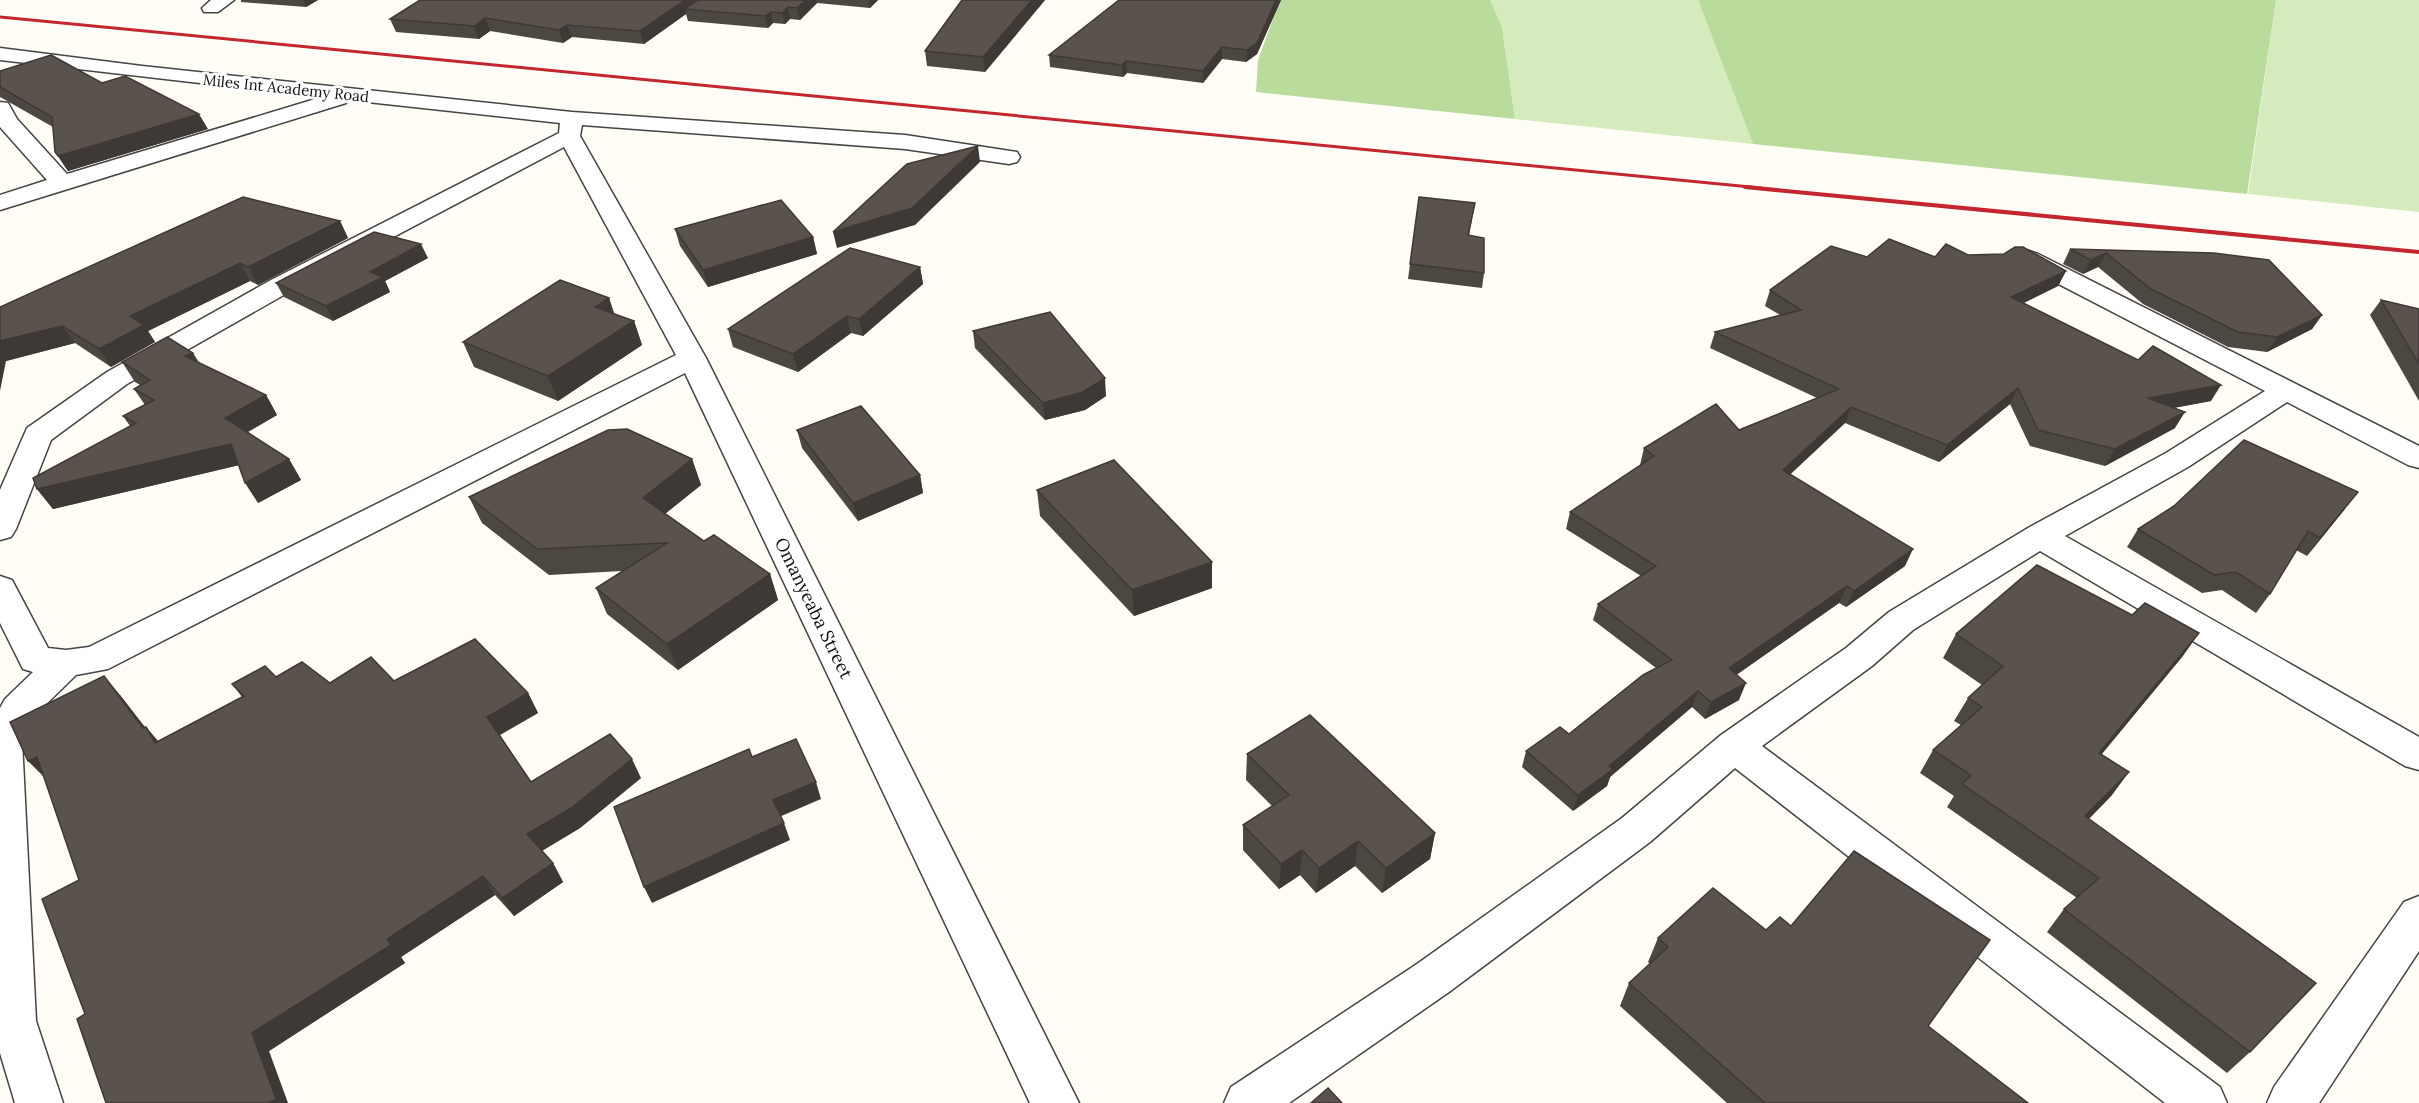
<svg xmlns="http://www.w3.org/2000/svg" width="2419" height="1103" viewBox="0 0 2419 1103" font-family="Lora,serif">
<style>
.green{fill:#d5ebbd}
.forest{fill:#b9dc9c}
.lines{fill:none;stroke-linecap:round;stroke-linejoin:round}
.minor-casing{stroke:#444;stroke-width:3}
.minor{fill:#fff;fill-rule:evenodd}
.rail-far1{stroke:#c4262e;stroke-width:3}
.rail{stroke:#c4262e;stroke-width:4}
.wall{fill:#4d4742}
.shaded-wall{fill:#3f3936}
.building{fill:#5a524d;stroke:#3f3936;stroke-width:1.5}
.labels{text-anchor:middle;dominant-baseline:central;stroke-width:6;stroke-linejoin:round;paint-order:stroke}
.far-street-label{font-size:15px;fill:#111;stroke:#fff}
.street-label{font-size:18px;fill:#111;stroke:#fff}
</style>
<rect width="100%" height="100%" fill="#fffdf5"/>
<g class="green">
<polygon points="1490,0 1698,0 1753,144 1515,119 1502,27"/>
<polygon points="2276,0 2419,0 2419,212 2248,194"/>
</g>
<g class="forest">
<polygon points="1280,0 1490,0 1502,27 1515,119 1256,92 1258,60"/>
<polygon points="1698,0 2276,0 2247,194 1753,144"/>
</g>
<g class="lines">
<defs>
<g id="minor">
<polygon points="211,0 234,0 218,12 204,12 202,8"/>
<polygon points="0,48 142,66 572,112 905,135 1017,152 1020,157 1017,162 1009,164 905,149 582,125 580,136 706,358 1079,1103 1030,1103 685,373 108,669 76,675 32,718 22,740 36,1021 63,1103 15,1103 0,1053 0,708 5,699 33,672 23,669 0,623 0,576 12,580 48,648 66,650 89,647 676,355 564,147 289,292 127,384 51,440 16,529 11,537 0,540 0,490 27,428 107,372 271,280 559,133 560,123 349,100 346,103 0,210 0,195 47,180 0,127 0,102 8,103 17,119 67,174 322,97 0,60"/>
<polygon points="2029,251 2038,254 2419,446 2419,468 2408,465 2287,402 2188,467 2065,536 2419,737 2419,770 2405,766 2040,551 1913,630 1872,666 1762,746 2220,1087 2227,1103 2165,1103 1735,768 1650,842 1449,992 1289,1103 1224,1103 1231,1087 1417,964 1622,818 1721,735 1846,648 1889,612 2028,528 2166,453 2265,391 2020,264 2016,259 2020,254"/>
<polygon points="2419,896 2419,951 2319,1103 2267,1103 2274,1087 2404,902"/>
</g>
</defs>
<use href="#minor" class="minor-casing"/>
<use href="#minor" class="minor"/>
<polyline class="rail-far1" points="0,17 1761,188"/>
<polyline class="rail" points="1745,187 2419,252"/>
</g>
<g class="wall">
<polygon points="241,0 318,0 306,7 241,2"/>
<polygon points="420,0 878,0 870,8 817,3 800,20 790,19 785,24 773,23 768,28 688,21 686,14 644,44 572,37 563,43 490,31 479,39 396,32 390,19"/>
<polygon points="962,0 1045,0 985,72 927,66 925,51"/>
<polygon points="1119,0 1281,0 1257,54 1246,62 1222,59 1203,83 1127,73 1123,77 1050,67 1049,55"/>
<polygon points="0,71 102,83 208,129 68,171 55,152 53,127 0,97"/>
<polygon points="1419,197 1475,203 1469,236 1484,273 1482,288 1408,279"/>
<polygon points="340,221 348,238 258,285 250,281 148,331 155,342 111,367 75,343 6,361 0,307"/>
<polygon points="675,229 813,237 817,254 708,287 680,246"/>
<polygon points="2070,249 2214,253 2322,315 2312,329 2267,352 2228,347 2143,304 2098,267 2083,274 2063,264"/>
<polygon points="1968,255 2066,271 2058,286 2024,303 2211,401 2174,408 2175,428 2105,466 2030,446 2010,404 1939,462 1845,423 1790,474 1905,566 1846,607 1839,603 1736,675 1739,700 1705,719 1692,707 1610,777 1607,786 1573,811 1522,767 1526,751 1569,734 1656,668 1593,620 1598,604 1641,576 1566,529 1570,512 1640,465 1644,448 1739,430 1817,398 1710,348 1715,332 1780,315 1765,306 1770,290 1867,257 1935,257"/>
<polygon points="428,258 385,281 390,292 333,321 284,297 276,283"/>
<polygon points="920,267 923,284 863,336 851,333 798,372 733,347 728,329"/>
<polygon points="609,298 614,314 634,321 642,345 558,401 474,367 463,342"/>
<polygon points="2381,300 2419,309 2419,401 2370,315"/>
<polygon points="973,331 1106,396 1085,410 1045,420 975,348"/>
<polygon points="122,362 199,363 266,395 277,415 248,432 289,459 301,480 258,503 239,465 53,509 37,489 130,426 123,416 145,405 134,389 140,385 135,382"/>
<polygon points="797,430 920,475 923,493 858,521 802,448"/>
<polygon points="692,459 701,485 665,514 704,541 770,574 778,600 678,670 607,614 596,588 622,571 549,575 482,523 469,497"/>
<polygon points="1037,490 1212,588 1134,616 1040,516"/>
<polygon points="2344,510 2307,556 2296,550 2270,594 2256,613 2222,590 2202,593 2127,547 2138,529"/>
<polygon points="2132,615 2199,633 2182,657 2101,754 2112,795 2089,819 2250,1052 2227,1073 2047,932 2064,909 2077,898 1947,807 1954,796 1920,773 1933,750 1961,725 1954,721 1968,698 1982,685 1943,658 1956,634"/>
<polygon points="276,677 330,683 394,681 528,693 538,713 500,735 531,782 641,778 580,828 542,851 553,863 563,882 514,916 495,895 401,957 405,963 269,1051 85,1014 79,880 120,695 145,727 146,727 158,741 242,697 232,684"/>
<polygon points="1247,754 1435,833 1430,859 1382,893 1355,866 1316,893 1300,875 1279,889 1243,850 1243,825 1272,806 1246,780"/>
<polygon points="1791,926 1928,1026 2028,1103 1727,1103 1620,1006 1629,983 1650,964 1648,962 1658,938 1766,930"/>
</g>
<g class="shaded-wall">
<polygon points="303,0 318,0 306,7"/>
<polygon points="685,0 705,0 685,9 686,14 644,44 640,31"/>
<polygon points="806,0 816,0 817,3 800,20 797,8"/>
<polygon points="869,0 878,0 870,8"/>
<polygon points="1032,0 1045,0 985,72 983,57"/>
<polygon points="1276,0 1281,0 1257,54 1246,62 1247,50"/>
<polygon points="788,7 790,19 785,24 782,13"/>
<polygon points="771,12 773,23 768,28 765,16"/>
<polygon points="485,18 490,31 479,39 474,26"/>
<polygon points="567,25 572,37 563,43 559,30"/>
<polygon points="1222,47 1222,59 1203,83 1203,71"/>
<polygon points="1126,61 1127,73 1123,77 1122,65"/>
<polygon points="199,114 208,129 68,171 58,156"/>
<polygon points="978,146 980,162 915,225 837,248 833,232"/>
<polygon points="340,221 348,238 258,285 248,267"/>
<polygon points="813,237 817,254 708,287 703,270"/>
<polygon points="421,244 428,258 385,281 390,292 333,321 326,306 370,272"/>
<polygon points="2106,253 2098,267 2083,274 2091,260"/>
<polygon points="240,263 250,281 148,331 155,342 111,367 99,349 130,316"/>
<polygon points="920,267 923,284 863,336 859,319"/>
<polygon points="2066,271 2058,286 2004,312 2011,297"/>
<polygon points="609,298 617,322 595,307"/>
<polygon points="2322,315 2312,329 2267,352 2277,337"/>
<polygon points="847,316 851,333 798,372 793,354"/>
<polygon points="634,321 642,345 558,401 548,376"/>
<polygon points="62,326 75,343 6,361 0,391 0,341"/>
<polygon points="193,353 205,372 185,356"/>
<polygon points="1105,378 1106,396 1085,410 1045,420 1043,403"/>
<polygon points="2221,385 2211,401 2139,414 2148,398"/>
<polygon points="2018,388 2010,404 1939,462 1947,445"/>
<polygon points="266,395 277,415 237,438 225,418"/>
<polygon points="1851,407 1845,423 1777,487 1783,470"/>
<polygon points="2185,412 2175,428 2105,466 2115,449"/>
<polygon points="231,444 244,464 53,509 37,489"/>
<polygon points="289,459 301,480 258,503 245,483"/>
<polygon points="692,459 701,485 652,524 643,498"/>
<polygon points="920,475 923,493 858,521 853,503"/>
<polygon points="2358,492 2344,510 2307,556 2320,538"/>
<polygon points="1913,549 1905,566 1846,607 1854,591"/>
<polygon points="1212,562 1212,588 1134,616 1132,590"/>
<polygon points="770,574 778,600 678,670 667,644"/>
<polygon points="1847,586 1839,603 1722,685 1729,668"/>
<polygon points="2199,633 2182,657 2083,777 2099,753"/>
<polygon points="104,676 120,695 151,736 146,727 162,746 155,743"/>
<polygon points="1746,683 1739,700 1705,719 1711,702"/>
<polygon points="1698,691 1692,707 1610,777 1607,786 1573,811 1578,795 1609,766"/>
<polygon points="528,693 538,713 498,736 487,717"/>
<polygon points="37,757 47,780 28,761"/>
<polygon points="632,759 641,778 580,828 538,853 527,834"/>
<polygon points="2129,772 2112,795 2068,840 2085,816"/>
<polygon points="816,782 821,799 779,817 773,800"/>
<polygon points="784,823 790,840 652,903 644,887"/>
<polygon points="1435,833 1430,859 1382,893 1386,868"/>
<polygon points="1358,841 1355,866 1316,893 1319,868"/>
<polygon points="1302,850 1300,875 1279,889 1281,864"/>
<polygon points="553,863 563,882 514,916 502,898"/>
<polygon points="483,876 495,895 401,957 405,963 269,1051 288,1103 268,1103 252,1033 387,939"/>
</g>
<g class="building">
<polygon points="420,0 685,0 640,31 567,25 559,30 485,18 474,26 390,19"/>
<polygon points="698,0 806,0 797,8 788,7 782,13 771,12 765,16 685,9"/>
<polygon points="962,0 1032,0 983,57 925,51"/>
<polygon points="1119,0 1276,0 1257,43 1247,50 1222,47 1203,71 1126,61 1122,65 1049,55"/>
<polygon points="51,55 102,83 125,76 199,114 58,156 55,152 52,117 0,87 0,71"/>
<polygon points="978,146 912,208 833,232 907,164"/>
<polygon points="243,197 340,221 248,267 240,263 130,316 144,325 99,349 62,326 0,341 0,307"/>
<polygon points="1419,197 1475,203 1468,235 1484,238 1484,273 1410,264"/>
<polygon points="781,200 813,237 703,270 675,229"/>
<polygon points="374,232 421,244 370,272 383,277 326,306 276,283"/>
<polygon points="1889,239 1935,257 1946,244 1968,255 2004,254 2015,247 2023,247 2066,271 2011,297 2138,360 2153,346 2221,385 2148,398 2185,412 2115,449 2038,430 2018,388 1947,445 1851,407 1783,470 1913,549 1854,591 1847,586 1729,668 1746,683 1711,702 1698,691 1609,766 1613,769 1578,795 1526,751 1560,727 1569,734 1643,675 1672,660 1598,604 1656,566 1570,512 1654,456 1644,448 1716,404 1739,430 1839,389 1715,332 1801,310 1770,290 1831,246 1867,257"/>
<polygon points="850,248 920,267 859,319 847,316 793,354 728,329"/>
<polygon points="2070,249 2214,253 2269,260 2322,315 2277,337 2238,332 2151,289 2106,253 2091,260"/>
<polygon points="560,280 609,298 595,307 634,321 548,376 463,342"/>
<polygon points="2381,300 2419,309 2419,364"/>
<polygon points="1050,312 1105,378 1083,392 1043,403 973,331"/>
<polygon points="167,337 193,353 185,356 266,395 225,418 289,459 245,483 231,444 37,489 33,478 136,423 123,416 154,400 134,389 150,380 122,362"/>
<polygon points="861,406 920,475 853,503 797,430"/>
<polygon points="627,429 692,459 643,498 704,541 714,535 770,574 667,644 596,588 667,543 537,549 469,497 608,430"/>
<polygon points="2244,440 2358,492 2320,538 2308,531 2270,594 2236,572 2214,575 2138,529 2174,506"/>
<polygon points="1114,460 1212,562 1132,590 1037,490"/>
<polygon points="2037,565 2132,615 2145,603 2199,633 2099,753 2129,772 2085,816 2316,983 2250,1052 2064,909 2099,878 1962,784 1971,775 1933,750 1982,707 1968,698 2003,666 1956,634"/>
<polygon points="475,639 528,693 487,717 531,782 610,734 632,759 570,809 527,834 553,863 502,898 483,876 387,939 391,945 252,1033 276,1099 268,1103 106,1103 77,1019 85,1014 42,899 79,880 37,757 28,761 10,722 104,676 143,728 146,727 155,743 244,696 232,684 265,666 276,677 302,662 330,683 371,657 394,681"/>
<polygon points="1310,715 1435,833 1386,868 1358,841 1319,868 1302,850 1281,864 1243,825 1289,795 1247,754"/>
<polygon points="796,739 816,782 773,800 784,823 644,887 614,807 749,749 752,757"/>
<polygon points="1854,851 1990,940 1928,1026 2028,1103 1765,1103 1629,983 1668,947 1658,938 1713,888 1766,930 1780,917 1791,926"/>
<polygon points="1328,1088 1342,1103 1311,1103"/>
</g>
<g class="labels">
<g class="far-street-label">
<text transform="translate(286 88) rotate(6)">Miles Int Academy Road</text>
</g>
<g class="street-label">
<text transform="translate(814 608) rotate(64)">Omanyeaba Street</text>
</g>
</g>
</svg>
